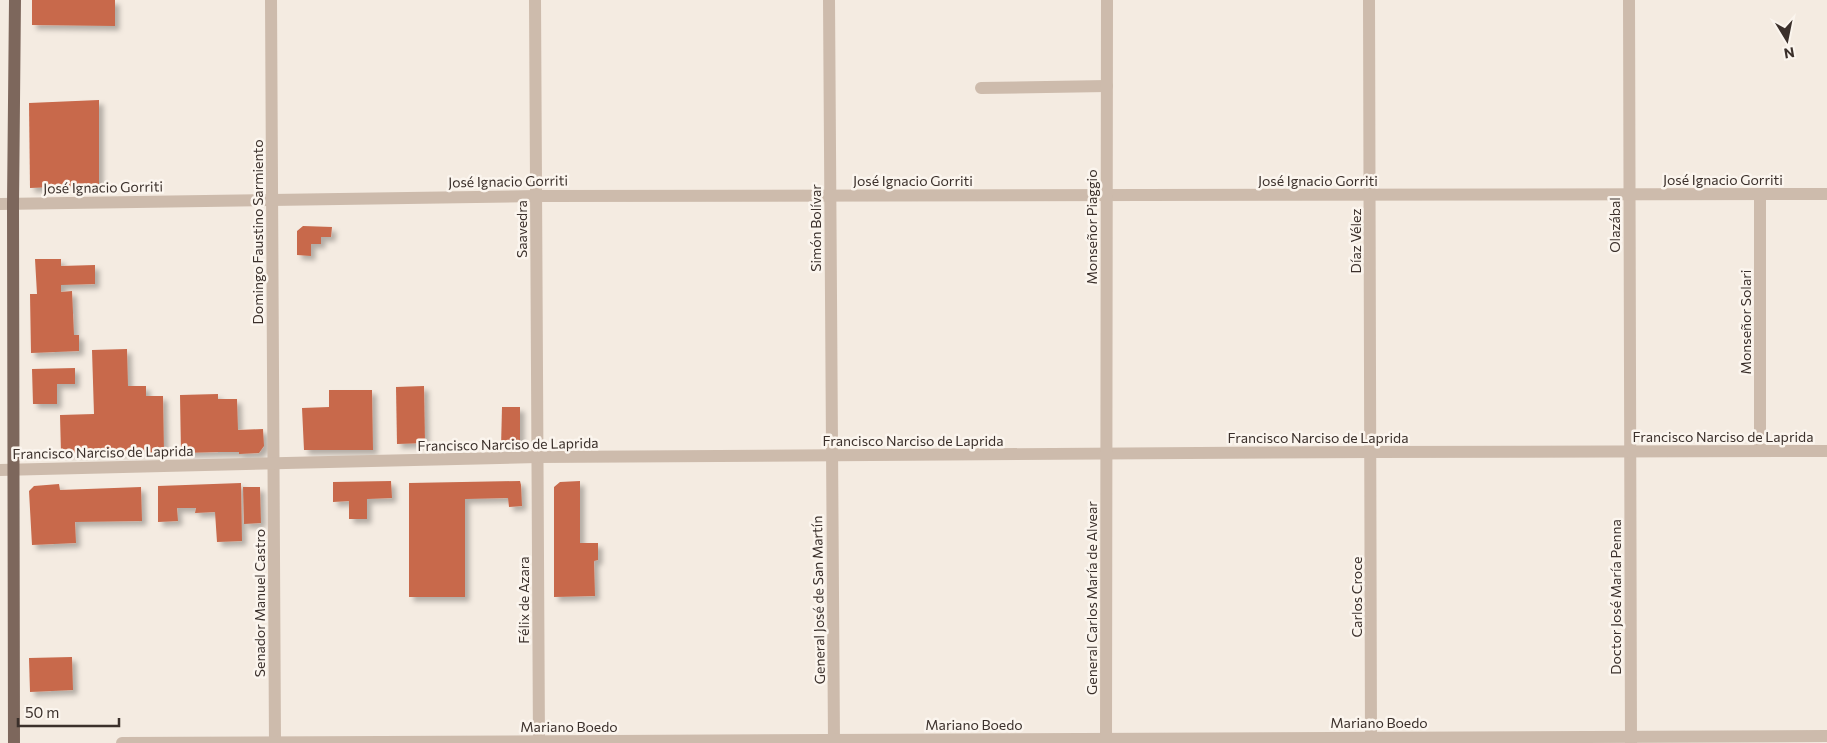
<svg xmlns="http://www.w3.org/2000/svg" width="1827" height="743" viewBox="0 0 1827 743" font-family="Commissioner,sans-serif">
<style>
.building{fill:#c8694b;filter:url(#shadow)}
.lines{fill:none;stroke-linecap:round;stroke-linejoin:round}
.minor{stroke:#cdbbac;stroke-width:12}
.major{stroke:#7d675c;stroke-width:12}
.labels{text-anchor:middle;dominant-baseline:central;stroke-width:5;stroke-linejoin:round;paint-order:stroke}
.street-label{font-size:14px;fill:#3b302b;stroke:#fbf5ee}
</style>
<defs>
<filter id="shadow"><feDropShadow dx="4.5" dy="4.5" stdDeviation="2.5" flood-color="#0004"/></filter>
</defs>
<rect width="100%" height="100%" fill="#f4ebe1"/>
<g class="building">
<polygon points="32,0 115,0 115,26 32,25"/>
<polygon points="99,100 99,185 30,188 29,103"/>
<polygon points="303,226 332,227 331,237 321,237 321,244 311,244 311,256 297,255 297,231"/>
<polygon points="35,259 61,259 61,266 95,265 95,284 61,285 61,292 72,291 74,335 79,335 79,351 31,353 30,294 37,294"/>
<polygon points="127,349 128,386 146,386 146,396 163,396 164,452 61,453 60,415 94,414 92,350"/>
<polygon points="75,368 75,384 57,384 57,404 33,404 32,369"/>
<polygon points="424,386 425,443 397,444 396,387"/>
<polygon points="329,390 372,390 373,450 304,450 302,408 329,407"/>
<polygon points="218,394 218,399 237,399 238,430 263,429 264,446 259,453 239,454 239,452 219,452 181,453 180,395"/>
<polygon points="502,407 520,407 520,442 514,448 501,448"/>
<polygon points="391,481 392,498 367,499 367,519 349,519 349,501 333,502 333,482"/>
<polygon points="520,481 521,485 522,506 509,507 508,498 465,499 465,597 409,597 409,483"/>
<polygon points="580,481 580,543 598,543 598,560 594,561 595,596 554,597 554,487 560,482"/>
<polygon points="241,483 242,541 217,542 215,512 195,513 196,508 177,508 178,521 158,522 158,486"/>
<polygon points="59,484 60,490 141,487 142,521 75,522 76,543 32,545 29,491 34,486"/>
<polygon points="243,487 260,487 261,523 244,524"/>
<polygon points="72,657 73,690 30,692 29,658"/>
</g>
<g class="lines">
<g class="minor">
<polyline points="271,0 275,743"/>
<polyline points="535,0 539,743"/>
<polyline points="829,0 834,743"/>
<polyline points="1369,0 1371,743"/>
<polyline points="1629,0 1631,743"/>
<polyline points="981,88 1107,86"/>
<polyline points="0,204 536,196 1827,194"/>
<polyline points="1760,451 1760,194"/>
<polyline points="0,470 537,457 1370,452 1827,451"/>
<polyline points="122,743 1827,736"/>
<polyline points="1106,743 1107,0"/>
</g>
<polyline class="major" points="14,743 13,204 15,0"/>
</g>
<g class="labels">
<g class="street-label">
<text x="1723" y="179">José Ignacio Gorriti</text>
<text x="913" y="180">José Ignacio Gorriti</text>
<text x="1318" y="180">José Ignacio Gorriti</text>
<text transform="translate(508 181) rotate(-1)">José Ignacio Gorriti</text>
<text transform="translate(103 187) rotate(-1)">José Ignacio Gorriti</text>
<text transform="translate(1614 225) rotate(-90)">Olazábal</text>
<text transform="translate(1091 227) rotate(-90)">Monseñor Piaggio</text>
<text transform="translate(815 228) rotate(-90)">Simón Bolívar</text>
<text transform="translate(521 229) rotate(-90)">Saavedra</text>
<text transform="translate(257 232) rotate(-90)">Domingo Faustino Sarmiento</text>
<text transform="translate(1355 241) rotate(-90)">Díaz Vélez</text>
<text transform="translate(1745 322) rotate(-90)">Monseñor Solari</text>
<text x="1723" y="436">Francisco Narciso de Laprida</text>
<text x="1318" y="437">Francisco Narciso de Laprida</text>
<text x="913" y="440">Francisco Narciso de Laprida</text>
<text transform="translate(508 444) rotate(-1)">Francisco Narciso de Laprida</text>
<text transform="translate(103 452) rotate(-1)">Francisco Narciso de Laprida</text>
<text transform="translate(1356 597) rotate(-90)">Carlos Croce</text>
<text transform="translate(1615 597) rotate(-90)">Doctor José María Penna</text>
<text transform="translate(1091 598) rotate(-90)">General Carlos María de Alvear</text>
<text transform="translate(523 600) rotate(-90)">Félix de Azara</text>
<text transform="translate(818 600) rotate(-91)">General José de San Martín</text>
<text transform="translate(259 603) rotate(-90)">Senador Manuel Castro</text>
<text x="1379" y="722">Mariano Boedo</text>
<text x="974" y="724">Mariano Boedo</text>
<text x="569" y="726">Mariano Boedo</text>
</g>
</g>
<g transform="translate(1787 40) rotate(170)" stroke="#fbf5ee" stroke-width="4" paint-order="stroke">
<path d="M0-4L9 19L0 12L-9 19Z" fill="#3b302b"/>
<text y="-8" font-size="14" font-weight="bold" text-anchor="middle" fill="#3b302b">N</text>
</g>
<path d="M18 718v8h101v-8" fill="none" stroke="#3b302b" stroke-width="2.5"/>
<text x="25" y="718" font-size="15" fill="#3b302b" stroke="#fbf5ee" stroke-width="4" paint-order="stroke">50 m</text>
</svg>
